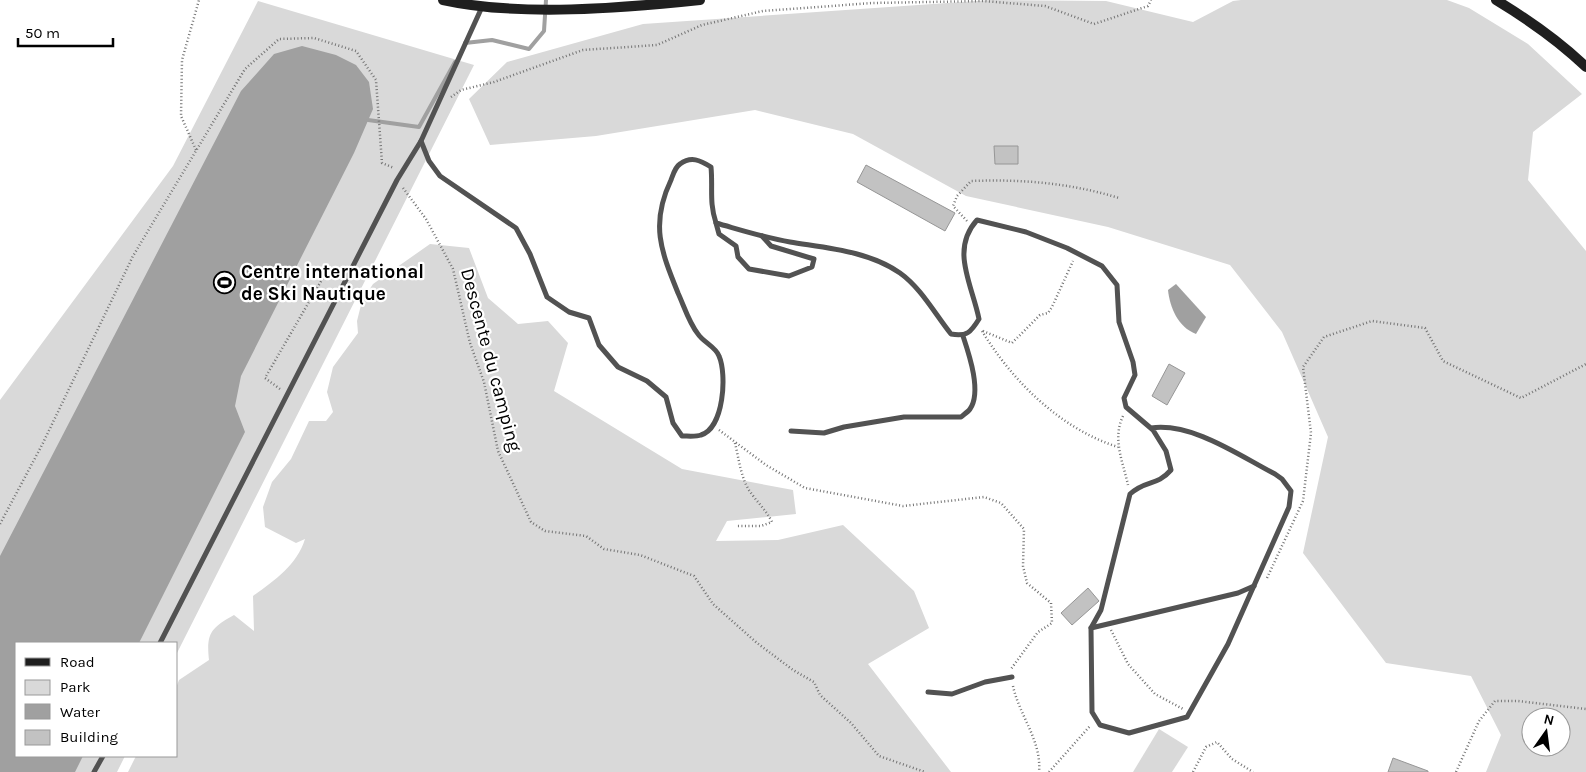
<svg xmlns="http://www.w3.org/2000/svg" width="1586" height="772" viewBox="0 0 1586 772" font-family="Karla,sans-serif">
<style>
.green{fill:#d9d9d9;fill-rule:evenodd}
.water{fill:#a0a0a0}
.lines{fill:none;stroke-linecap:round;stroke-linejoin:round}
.stream{stroke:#a0a0a0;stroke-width:4}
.building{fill:#c2c2c2;stroke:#969696}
.path{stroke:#747474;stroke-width:2.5;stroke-dasharray:1 2.5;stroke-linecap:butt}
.service{stroke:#525252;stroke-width:5}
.secondary{stroke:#1f1f1f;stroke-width:10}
.labels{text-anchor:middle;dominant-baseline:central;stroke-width:4.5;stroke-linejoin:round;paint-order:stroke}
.poi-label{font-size:19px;font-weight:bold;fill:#000;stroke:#fff;text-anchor:start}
.street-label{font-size:19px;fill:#000;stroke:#fff}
</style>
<rect width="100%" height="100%" fill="#fff"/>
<g class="green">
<path d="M991,0L1106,1L1193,22L1233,1L1241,0H1447L1469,8L1528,44L1582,94L1533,132L1528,180L1586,251V772H1486L1501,735L1471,676L1386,663L1303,553L1328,437L1282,332L1230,265L1108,227L966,196L853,134L755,110L596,136L490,145L469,99L507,62L643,24ZM1531,717H1561V747H1531Z"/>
<polygon points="258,1 474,65 176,655 176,643 16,643 16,756 125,756 117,772 0,772 0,400 173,166"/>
<path d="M430,244L469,248L488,298L518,324L548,321L568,343L554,391L682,469L793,490L796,514L727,521L716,541L778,540L843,525L914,591L929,628L868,664L951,772H128L136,756H176V688L179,680L209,660C206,633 211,628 234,615L254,631L253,596C274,581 297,565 305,539L296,543L265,527L263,507L272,482L291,459L309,421H326L333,412L327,392L333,367L358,333L357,321L362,301L373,284Z"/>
<polygon points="1159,729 1188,747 1172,772 1133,772"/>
</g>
<g class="water">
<polygon points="302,46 336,55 356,65 369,82 373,109 354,153 241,376 235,406 245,432 139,643 16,643 16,756 83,756 75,772 0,772 0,556 241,91 274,54"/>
<path d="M1176,284L1206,317L1196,334C1178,327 1170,308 1168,290Z"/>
</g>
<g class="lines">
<g class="stream">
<polyline points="465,43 492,40 529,49 544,31 546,0"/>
<polyline points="368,120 419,127 455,62"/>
</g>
</g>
<g class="building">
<polygon points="994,146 1018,146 1018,164 995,164"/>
<polygon points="866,165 955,213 945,231 857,182"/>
<polygon points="1169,364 1185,373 1167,405 1152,396"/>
<polygon points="1088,588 1099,601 1072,625 1061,613"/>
<polygon points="1393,758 1428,771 1428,772 1388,772"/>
</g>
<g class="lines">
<g class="path">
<polyline points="451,97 461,90 494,82 583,50 657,45 702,25 763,11 872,3 983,1 1045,6 1094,24 1148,6 1151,0"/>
<polyline points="196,150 181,116 182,60 199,0"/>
<polyline points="403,188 426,219 453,269 470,343 484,382 498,451 531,522 545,531 586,536 604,549 640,555 694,576 713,604 757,643 793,670 814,682 820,695 851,723 879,756 925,772"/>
<path d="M967,221L953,206L957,196L971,181C1022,179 1070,183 1119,198"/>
<path d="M982,331C1013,382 1061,429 1118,447"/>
<polyline points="983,331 1012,343 1040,315 1048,313 1052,307 1073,261"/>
<polyline points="280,389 265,378 324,276"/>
<path d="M1123,416C1112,439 1123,462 1128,485"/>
<polyline points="719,430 766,465 805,488 903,506 984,497 1001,503 1024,529 1023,566 1027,583 1051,603 1052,623 1038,632 1011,669"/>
<path d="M735,443C739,459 741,480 751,493C758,503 766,510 772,522L761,526H737"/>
<polyline points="0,524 42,445 133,256 245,69 279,39 314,38 356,51 376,80 382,163 394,168"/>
<polyline points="1267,578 1303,501 1311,433 1303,367 1324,337 1372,321 1425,328 1443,361 1521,398 1586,364"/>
<polyline points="1111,630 1128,664 1155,694 1183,709"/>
<path d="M1013,686C1019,715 1042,741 1039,772"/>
<polyline points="1049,772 1090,726"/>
<polyline points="1193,772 1206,747 1217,742 1232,759 1253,772"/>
<polyline points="1456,772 1479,721 1495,701 1518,701 1586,709"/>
</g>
<g class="service">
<path d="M482,7L421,141L429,161L440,176L516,228L530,254L547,297L569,312L589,318L599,345L618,367L647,381L666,397L673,423L682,436C688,436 696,437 701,435C724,428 727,374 719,356C716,347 703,342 698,334C689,323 684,306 678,293C661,251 650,224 671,180C673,175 675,167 680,164C691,156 700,160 711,167C713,188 709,202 716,223C741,230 766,238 790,242C826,248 869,251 900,273C921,288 935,314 951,334C967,337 971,332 979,319C972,284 950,250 977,220L1026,232L1067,248L1102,266L1117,285L1119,322L1133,362L1135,375L1124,398L1126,407L1153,430L1166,451L1171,470C1156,487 1147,479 1130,494L1101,610L1091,628L1092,712L1100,725L1129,733L1187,717L1228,644L1289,507L1291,491L1282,479L1275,474C1240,456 1192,422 1151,428"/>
<polyline points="716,223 719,234 736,246 738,257 749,269 789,276 812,267 814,259 771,246 762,236"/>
<path d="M791,431L824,433L844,427L904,417H961C963,415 968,412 970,409C982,392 969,354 963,336"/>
<polyline points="1091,628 1238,593 1254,586"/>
<polyline points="160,643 397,180 421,141"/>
<polyline points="928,692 952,694 985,682 1012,677"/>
<polyline points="94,772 103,756"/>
</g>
<g class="secondary">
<path d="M443,0C520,17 622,8 700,0"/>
<path d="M1496,0C1529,20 1558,40 1586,67"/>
</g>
</g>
<defs>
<symbol id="stadium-ring" viewBox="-11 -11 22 22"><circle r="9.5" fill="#fff" stroke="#000" stroke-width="1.5"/><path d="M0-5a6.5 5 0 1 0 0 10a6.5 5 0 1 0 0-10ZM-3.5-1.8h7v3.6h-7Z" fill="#000"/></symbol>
</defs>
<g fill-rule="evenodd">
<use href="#stadium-ring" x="212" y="270" width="25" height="25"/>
</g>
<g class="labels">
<g class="poi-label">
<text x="241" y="272">Centre international<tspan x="241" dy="22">de Ski Nautique</tspan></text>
</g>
<g class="street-label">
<text transform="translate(491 360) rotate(75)">Descente du camping</text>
</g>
</g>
<rect x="15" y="642" width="162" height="115" fill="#ffffff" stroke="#999999"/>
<rect x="25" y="658" width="25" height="8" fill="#1f1f1f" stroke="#999999"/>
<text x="60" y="667" font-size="15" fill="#000000">Road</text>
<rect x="25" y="680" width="25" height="15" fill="#d9d9d9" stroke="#999999"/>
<text x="60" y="692" font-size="15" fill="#000000">Park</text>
<rect x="25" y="704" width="25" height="15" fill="#a0a0a0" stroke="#999999"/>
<text x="60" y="717" font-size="15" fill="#000000">Water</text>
<rect x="25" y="730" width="25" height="15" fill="#c2c2c2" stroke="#999999"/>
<text x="60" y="742" font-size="15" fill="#000000">Building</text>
<g transform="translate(1546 732) rotate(14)"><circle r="24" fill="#ffffff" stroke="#999999"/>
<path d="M0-4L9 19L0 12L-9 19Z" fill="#000000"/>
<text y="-8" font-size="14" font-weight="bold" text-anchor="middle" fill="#000000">N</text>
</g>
<path d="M18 38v8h95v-8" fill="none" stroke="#000000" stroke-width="2.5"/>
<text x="25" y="38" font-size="15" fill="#000000" stroke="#ffffff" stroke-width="4" paint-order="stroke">50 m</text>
</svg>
